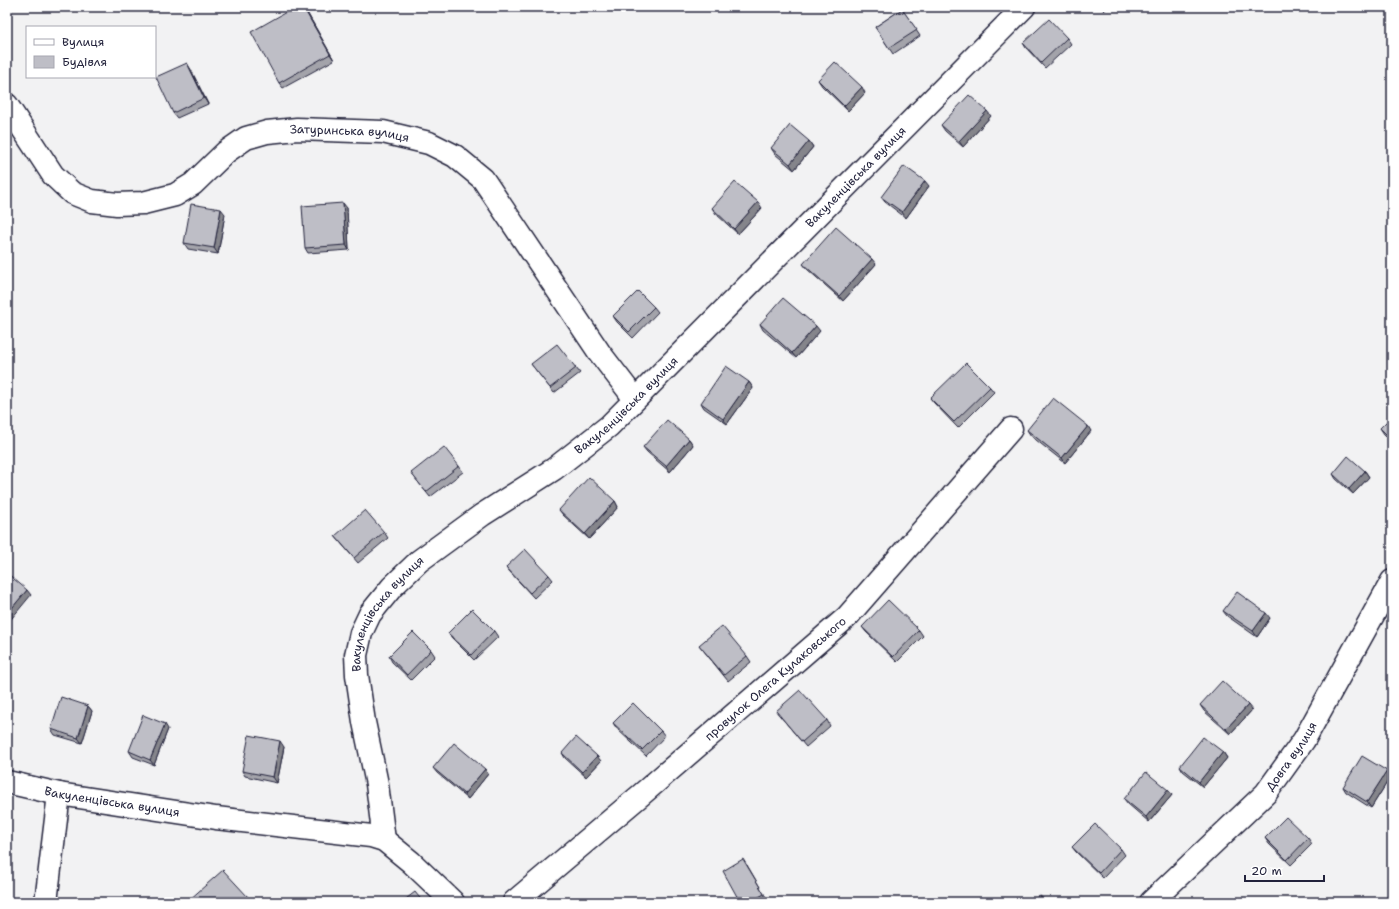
<svg xmlns="http://www.w3.org/2000/svg" width="1399" height="909" viewBox="0 0 1399 909" font-family="'Shantell Sans',sans-serif">
<style>
.lines{fill:none;stroke-linecap:round;stroke-linejoin:round}
.minor-casing{stroke:#22223b;stroke-width:25}
.minor{stroke:#fff;stroke-width:22}
.wall{fill:#a3a3aa;stroke:#22223b}
.shaded-wall{fill:#85858b;stroke:#22223b}
.building{fill:#bebec6;stroke:#22223b}
.labels{text-anchor:middle;dominant-baseline:central;stroke-width:4;stroke-linejoin:round;paint-order:stroke}
.street-label{font-size:12px;fill:#22223b;stroke:#fff}
</style>
<rect width="100%" height="100%" fill="#f2f2f3"/>
<filter id="ink" filterUnits="userSpaceOnUse"><feTurbulence type="fractalNoise" baseFrequency=".025" numOctaves="2"/><feDisplacementMap in="SourceGraphic" scale="8" xChannelSelector="R" yChannelSelector="G"/><feConvolveMatrix kernelMatrix="1 2 1 2 8 2 1 2 1" color-interpolation-filters="sRGB"/></filter>
<g filter="url(#ink)">
<g class="lines">
<defs>
<g id="minor">
<path id="s1" d="M7,105L53,175L72,193L92,201L117,204L143,203L175,195L193,184L226,152L246,138L267,132L297,129L383,132L429,143L455,156L483,179L599,352L635,399"/>
<path id="s2" d="M7,782L59,794L216,818L371,836L384,840L411,862L453,902"/>
<path id="s3" d="M384,840L377,784L364,722L357,675L356,655L361,633L370,614L392,587L419,561L482,515L554,469L609,426L1024,7"/>
<polyline points="46,902 59,794"/>
<path id="s4" d="M514,902L642,794L847,617L1011,429"/>
<path id="s5" d="M1151,902L1266,793L1304,740L1392,581"/>
</g>
</defs>
<use href="#minor" class="minor-casing"/>
<use href="#minor" class="minor"/>
</g>
<g class="wall">
<polygon points="1101,7 1108,7 1104,11"/>
<polygon points="305,9 334,60 283,88 279,83"/>
<polygon points="902,9 920,36 893,54 875,27"/>
<polygon points="1067,38 1071,44 1045,68 1026,48 1023,43"/>
<polygon points="190,68 208,104 177,118 173,113"/>
<polygon points="818,80 865,93 848,111 822,86"/>
<polygon points="991,116 963,147 945,131 941,125"/>
<polygon points="809,141 813,147 794,170 775,154 771,148"/>
<polygon points="929,186 906,218 885,202 881,197"/>
<polygon points="347,208 349,250 308,253 305,248"/>
<polygon points="712,208 762,208 738,234 716,214"/>
<polygon points="225,214 218,254 188,249 184,243"/>
<polygon points="803,264 876,264 843,301 807,269"/>
<polygon points="654,307 658,312 633,338 617,322 613,316"/>
<polygon points="760,324 820,331 796,358 763,330"/>
<polygon points="531,364 576,368 580,373 554,393"/>
<polygon points="749,382 753,388 727,424 704,408 701,403"/>
<polygon points="990,387 994,392 958,428 934,403 930,398"/>
<polygon points="1392,416 1392,442 1384,434 1380,428"/>
<polygon points="1027,430 1091,431 1065,463 1031,436"/>
<polygon points="689,439 693,445 670,472 647,452 643,447"/>
<polygon points="459,466 463,472 430,497 411,473"/>
<polygon points="1365,471 1369,477 1353,494 1336,479 1333,474"/>
<polygon points="615,501 618,507 589,539 563,515 559,510"/>
<polygon points="384,532 388,538 358,563 339,541 335,536"/>
<polygon points="506,567 549,575 553,580 534,598 510,572"/>
<polygon points="1223,611 1270,618 1257,637 1227,616"/>
<polygon points="862,627 919,630 923,636 897,662 866,632"/>
<polygon points="494,631 498,637 474,660 452,638 448,633"/>
<polygon points="699,645 747,656 751,662 728,681"/>
<polygon points="431,650 435,656 411,680 392,662 389,656"/>
<polygon points="1200,705 1252,710 1230,734 1204,711"/>
<polygon points="88,706 92,711 82,743 55,735 51,729"/>
<polygon points="776,711 827,720 830,726 806,747 780,716"/>
<polygon points="613,723 661,731 665,736 646,756 617,729"/>
<polygon points="168,729 154,765 133,757 129,751"/>
<polygon points="284,747 277,783 245,776 242,771"/>
<polygon points="1223,752 1227,758 1203,787 1183,771 1180,766"/>
<polygon points="562,753 601,761 586,777 565,758"/>
<polygon points="433,768 485,769 488,774 468,799 437,773"/>
<polygon points="1391,776 1371,808 1346,792 1343,787"/>
<polygon points="1168,790 1172,795 1149,822 1128,804 1124,799"/>
<polygon points="1265,838 1308,838 1312,844 1291,865 1269,844"/>
<polygon points="1072,847 1121,849 1125,855 1103,878 1076,852"/>
<polygon points="747,865 767,899 763,902 740,902"/>
<polygon points="248,897 251,902 190,902"/>
</g>
<g class="shaded-wall">
<polygon points="303,7 305,9 334,60 330,54"/>
<polygon points="187,63 190,68 208,104 204,98"/>
<polygon points="862,87 865,93 848,111 844,106"/>
<polygon points="987,111 991,116 963,147 959,141"/>
<polygon points="809,141 813,147 794,170 790,164"/>
<polygon points="925,181 929,186 906,218 902,212"/>
<polygon points="758,202 762,208 738,234 734,229"/>
<polygon points="343,203 347,208 349,250 346,245"/>
<polygon points="221,209 225,214 218,254 214,248"/>
<polygon points="872,259 876,264 843,301 839,296"/>
<polygon points="816,326 820,331 796,358 792,353"/>
<polygon points="749,382 753,388 727,424 723,419"/>
<polygon points="1088,426 1091,431 1065,463 1062,458"/>
<polygon points="689,439 693,445 670,472 666,466"/>
<polygon points="1365,471 1369,477 1353,494 1349,489"/>
<polygon points="615,501 618,507 589,539 585,534"/>
<polygon points="27,590 31,595 7,624 7,614"/>
<polygon points="1266,613 1270,618 1257,637 1253,631"/>
<polygon points="1248,705 1252,710 1230,734 1226,729"/>
<polygon points="88,706 92,711 82,743 78,738"/>
<polygon points="165,724 168,729 154,765 150,760"/>
<polygon points="280,741 284,747 277,783 273,777"/>
<polygon points="1223,752 1227,758 1203,787 1199,782"/>
<polygon points="597,756 601,761 586,777 582,772"/>
<polygon points="485,769 488,774 468,799 464,794"/>
<polygon points="1387,771 1391,776 1371,808 1367,802"/>
<polygon points="1168,790 1172,795 1149,822 1146,817"/>
</g>
<g class="building">
<polygon points="295,7 303,7 330,54 279,83 251,32"/>
<polygon points="902,9 917,30 889,48 875,27"/>
<polygon points="1049,19 1067,38 1041,63 1023,43"/>
<polygon points="835,62 862,87 844,106 818,80"/>
<polygon points="187,63 204,98 173,113 156,77"/>
<polygon points="969,95 987,111 959,141 941,125"/>
<polygon points="790,125 809,141 790,164 771,148"/>
<polygon points="904,166 925,181 902,212 881,197"/>
<polygon points="735,182 758,202 734,229 712,208"/>
<polygon points="343,203 346,245 305,248 302,206"/>
<polygon points="191,204 221,209 214,248 184,243"/>
<polygon points="836,227 872,259 839,296 803,264"/>
<polygon points="638,291 654,307 629,332 613,316"/>
<polygon points="783,298 816,326 792,353 760,324"/>
<polygon points="557,344 576,368 550,388 531,364"/>
<polygon points="966,363 990,387 954,422 930,398"/>
<polygon points="726,366 749,382 723,419 701,403"/>
<polygon points="1053,398 1088,426 1062,458 1027,430"/>
<polygon points="1392,416 1392,440 1380,428"/>
<polygon points="667,420 689,439 666,466 643,447"/>
<polygon points="444,447 459,466 426,492 411,473"/>
<polygon points="1348,456 1365,471 1349,489 1333,474"/>
<polygon points="589,477 615,501 585,534 559,510"/>
<polygon points="365,510 384,532 354,558 335,536"/>
<polygon points="525,549 549,575 530,593 506,567"/>
<polygon points="7,573 27,590 7,614"/>
<polygon points="1237,592 1266,613 1253,631 1223,611"/>
<polygon points="888,600 919,630 893,657 862,627"/>
<polygon points="472,609 494,631 471,655 448,633"/>
<polygon points="722,626 747,656 724,675 699,645"/>
<polygon points="413,632 431,650 407,675 389,656"/>
<polygon points="1222,681 1248,705 1226,729 1200,705"/>
<polygon points="800,690 827,720 802,742 776,711"/>
<polygon points="61,697 88,706 78,738 51,729"/>
<polygon points="633,703 661,731 642,750 613,723"/>
<polygon points="143,715 165,724 150,760 129,751"/>
<polygon points="249,735 280,741 273,777 242,771"/>
<polygon points="576,737 597,756 582,772 562,753"/>
<polygon points="1203,737 1223,752 1199,782 1180,766"/>
<polygon points="454,743 485,769 464,794 433,768"/>
<polygon points="1362,756 1387,771 1367,802 1343,787"/>
<polygon points="1146,772 1168,790 1146,817 1124,799"/>
<polygon points="1286,817 1308,838 1287,860 1265,838"/>
<polygon points="1095,824 1121,849 1099,873 1072,847"/>
<polygon points="743,859 764,894 750,902 740,902 723,871"/>
<polygon points="223,870 248,897 242,902 190,902 189,900"/>
<polygon points="415,892 423,902 402,902"/>
<polygon points="1039,895 1047,902 1033,902"/>
</g>
</g>
<g class="labels">
<g class="street-label">
<text stroke="none"><textPath href="#s1" startOffset="412">Затуринська вулиця</textPath></text>
<text stroke="none"><textPath href="#s3" startOffset="887">Вакуленцівська вулиця</textPath></text>
<text stroke="none"><textPath href="#s3" startOffset="563">Вакуленцівська вулиця</textPath></text>
<text stroke="none"><textPath href="#s3" startOffset="239">Вакуленцівська вулиця</textPath></text>
<text stroke="none"><textPath href="#s4" startOffset="344">провулок Олега Кулаковського</textPath></text>
<text stroke="none"><textPath href="#s5" startOffset="203">Довга вулиця</textPath></text>
<text stroke="none"><textPath href="#s2" startOffset="107">Вакуленцівська вулиця</textPath></text>
</g>
</g>
<rect width="1399" height="909" fill="none" stroke="#fff" stroke-width="24"/>
<rect x="12" y="12" width="1375" height="885" fill="none" stroke="#22223b" stroke-width="1.5" filter="url(#ink)"/>
<rect x="26" y="26" width="130" height="52" fill="#ffffff" stroke="#a7a7b1"/>
<rect x="34" y="39" width="20" height="6" fill="#ffffff" stroke="#a7a7b1"/>
<text x="62" y="46" font-size="12" fill="#22223b">Вулиця</text>
<rect x="34" y="56" width="20" height="12" fill="#bebec6" stroke="#a7a7b1"/>
<text x="62" y="66" font-size="12" fill="#22223b">Будівля</text>
<path d="M1245 875v6h79v-6" fill="none" stroke="#22223b" stroke-width="2"/>
<text x="1251" y="875" font-size="12" fill="#22223b" stroke="#ffffff" stroke-width="3" paint-order="stroke">20 m</text>
</svg>
